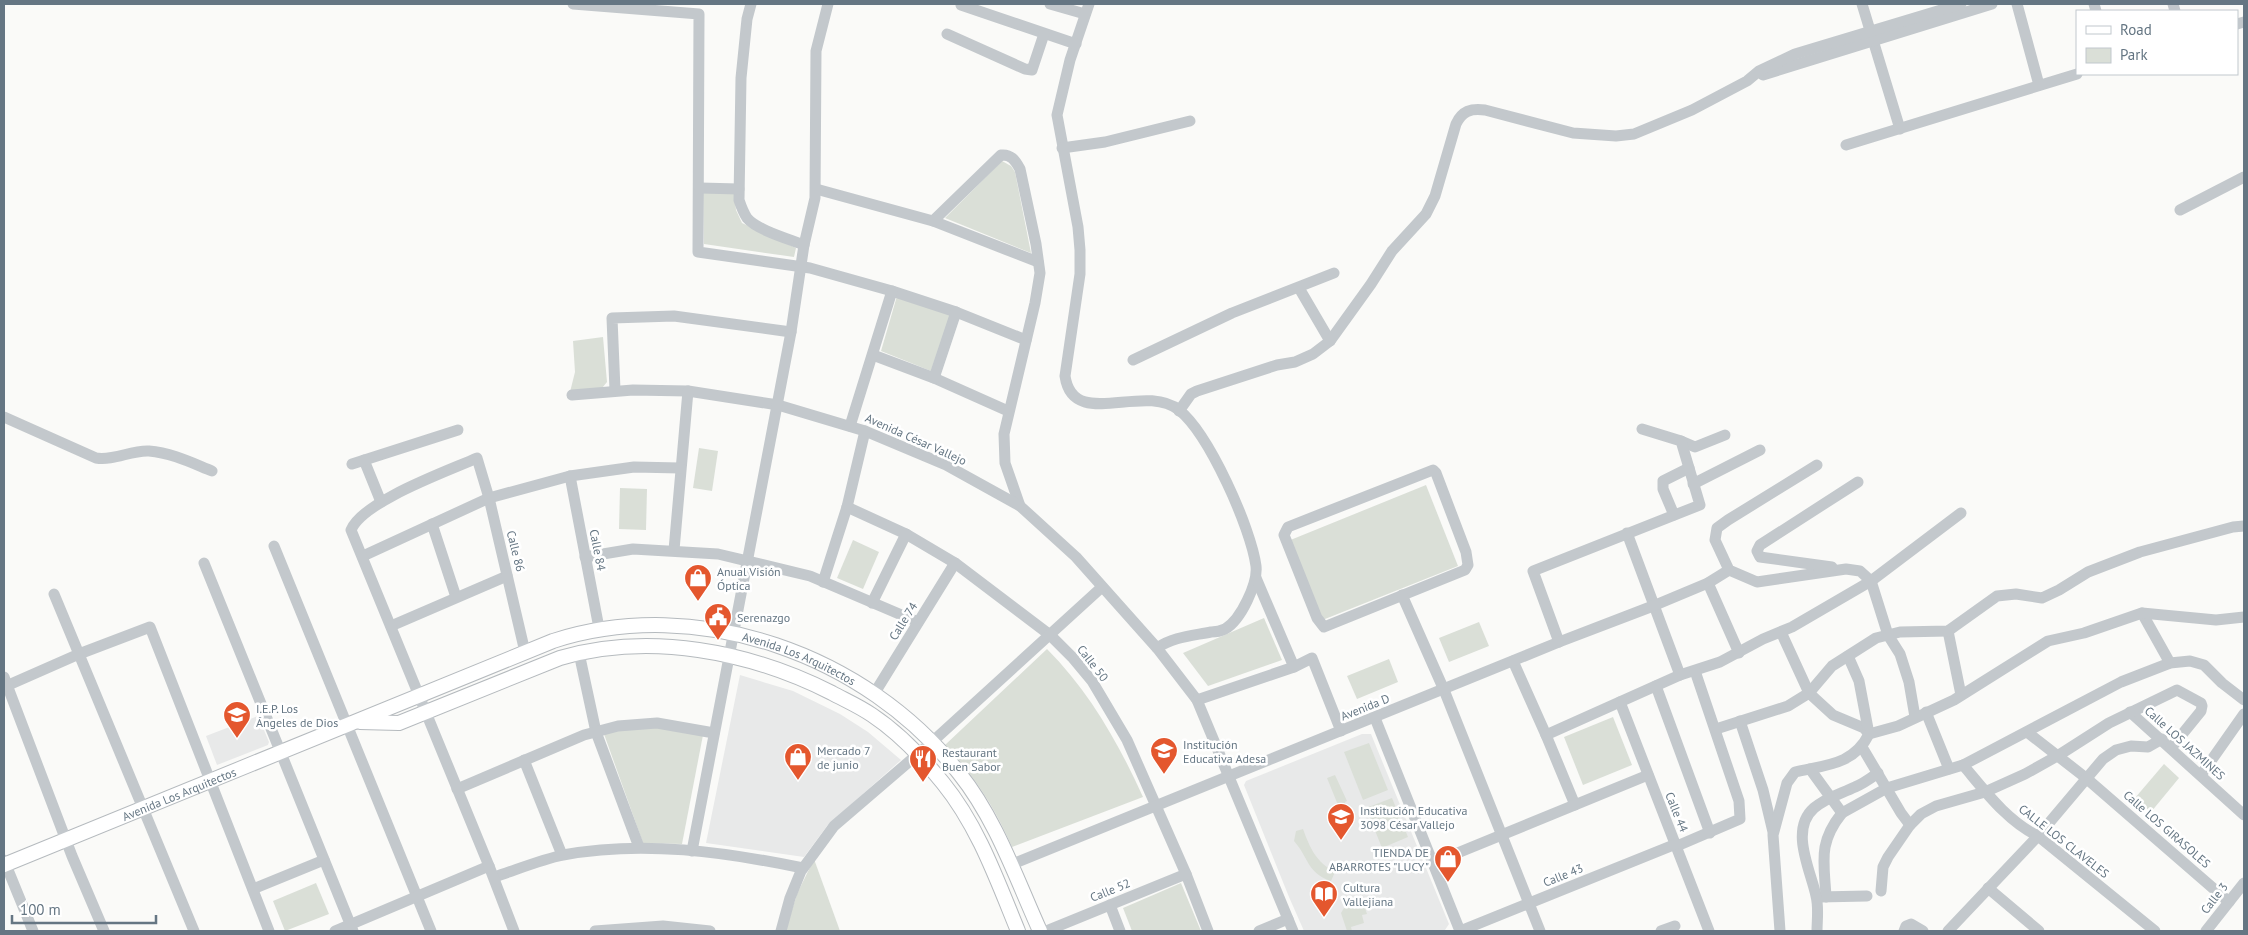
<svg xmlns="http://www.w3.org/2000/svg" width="2248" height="935" viewBox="0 0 2248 935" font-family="'PT Sans',sans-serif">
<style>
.built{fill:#e8e9e9}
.green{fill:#dadfd7}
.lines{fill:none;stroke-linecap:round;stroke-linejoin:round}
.major-casing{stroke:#b5babe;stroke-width:16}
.minor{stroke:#c3c8cc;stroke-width:11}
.major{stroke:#fff;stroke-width:14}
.labels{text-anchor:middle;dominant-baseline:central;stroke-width:5;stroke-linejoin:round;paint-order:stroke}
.street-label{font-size:12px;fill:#657683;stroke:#fff}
.poi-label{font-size:12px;fill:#657683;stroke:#fff;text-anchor:start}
</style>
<rect width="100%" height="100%" fill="#fafaf8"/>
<g class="built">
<polygon points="740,675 793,691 840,714 868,732 901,760 827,826 804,857 706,843"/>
<polygon points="258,716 269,742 268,745 217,765 206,736"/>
<polygon points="1362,734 1371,734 1449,924 1445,930 1304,931 1289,897 1244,785 1246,781"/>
</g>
<g class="green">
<polygon points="1002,161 1011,166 1015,172 1031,253 945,218"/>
<polygon points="703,191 734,192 736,210 742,223 796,248 794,257 704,244"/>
<polygon points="897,296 950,315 931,371 881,351"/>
<polygon points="603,337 607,382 602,388 570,392 575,372 573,341"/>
<polygon points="699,448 718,451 712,491 693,488"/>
<polygon points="1426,485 1458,566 1320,621 1288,541"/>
<polygon points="620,488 647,489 646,530 619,529"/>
<polygon points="853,540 879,552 863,589 837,578"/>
<polygon points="1264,618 1282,660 1208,686 1183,653"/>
<polygon points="1479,622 1489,646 1449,662 1439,638"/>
<path d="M1047,649C1089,691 1119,744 1143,797L1012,847C995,808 974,775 945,745Z"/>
<polygon points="1389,659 1398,682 1357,699 1347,676"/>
<polygon points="1613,717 1632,765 1583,785 1564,737"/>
<polygon points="631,728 667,728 703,735 682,844 643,843 604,734"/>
<polygon points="1369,743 1388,790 1363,800 1344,752"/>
<polygon points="2164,764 2179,778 2151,812 2135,798"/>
<polygon points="1335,775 1347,801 1345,802 1347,808 1340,810 1327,778"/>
<polygon points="1392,798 1408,837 1382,848 1366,808"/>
<path d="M1303,829C1310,848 1316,862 1335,872L1331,881C1307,873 1309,858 1294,841L1296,831Z"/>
<polygon points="814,859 840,931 785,931 797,894"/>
<polygon points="316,883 329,914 285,931 273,901"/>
<polygon points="1181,883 1201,931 1132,931 1123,908"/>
<polygon points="1353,906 1354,909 1365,908 1367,914 1362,915 1364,923 1351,927 1352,931 1347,931 1341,913 1344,908"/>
</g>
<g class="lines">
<defs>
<g id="major">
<path d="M360,722L399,723L560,658C650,632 749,651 832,693C845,700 859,706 872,715C899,733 922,757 943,783C978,826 997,880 1018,931"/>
<path id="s1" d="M4,865L553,641C698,594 867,655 959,773C996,819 1016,878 1040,931"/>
</g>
</defs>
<use href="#major" class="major-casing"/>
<g class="minor">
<polyline points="573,4 699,14 698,252 810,268 892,291 956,312 1026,340"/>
<path d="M751,4L747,19L741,78L739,200C741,206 743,212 747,218C757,230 789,239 804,245"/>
<polyline points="1050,4 1085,14"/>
<path d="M1089,4L1070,60L1057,115L1078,227L1080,250V274L1065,376C1073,431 1143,382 1179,410C1209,434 1251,528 1256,566C1258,583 1241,620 1225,629C1221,631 1215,632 1211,632C1191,636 1173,637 1157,648"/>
<polyline points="1862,4 1900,129"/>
<polyline points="2017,4 2039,85"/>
<polyline points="2094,4 2096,11"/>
<polyline points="2173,4 2175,11"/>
<polyline points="961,5 1076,44"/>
<polyline points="2237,24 2244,22"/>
<polyline points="947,34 1025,69 1032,70 1044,34"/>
<polyline points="1763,75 1992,4"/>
<polyline points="1846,145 2077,74"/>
<polyline points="1062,148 1105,142 1190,121"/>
<polyline points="700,188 739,189"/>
<polyline points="816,189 933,221 1038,262"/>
<polyline points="2180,210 2244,177"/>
<path d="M933,221L1001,155C1011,154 1015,160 1020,169L1036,244L1040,273L1035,303L1004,434L1005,463L1020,506"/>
<polyline points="1299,288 1330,341"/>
<polyline points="873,355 934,378 1008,411"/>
<polyline points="1133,360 1232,313 1334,273"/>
<polyline points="934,378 956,312"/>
<polyline points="615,390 612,318 674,316 791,332"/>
<polyline points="572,395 633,390 688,391 778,405 865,431 946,465 1020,506 1076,557 1157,648 1197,700 1293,931"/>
<path d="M1179,411L1191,394L1197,391L1277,365L1295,362L1313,354L1330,341L1371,284L1392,251L1426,214L1435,196L1456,124C1462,111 1471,108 1485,110L1573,133L1616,136L1634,134L1692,110L1747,81L1759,71L1795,54L1961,4"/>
<path d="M4,417L96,458C114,461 131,450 149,451C172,453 192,463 212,471"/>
<polyline points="850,426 892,291"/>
<polyline points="1681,441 1695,447 1725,435"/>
<polyline points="364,460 381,502"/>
<polyline points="352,464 458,430"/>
<polyline points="1817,465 1728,520 1717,528 1715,540 1729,570 1757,582 1846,569 1860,571 1871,581 1888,635 1900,654 1909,682 1915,717"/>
<polygon points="1433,470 1436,473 1466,552 1468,565 1465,570 1324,627 1317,618 1284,535 1288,527"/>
<polyline points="570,476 599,628"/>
<polyline points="1693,484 1760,450"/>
<polyline points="847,507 906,534 955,563 1050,635 1072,657 1092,681 1127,740 1186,874 1208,931"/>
<polyline points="1674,515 1663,489 1663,481 1689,468"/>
<polyline points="432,524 456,597"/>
<polyline points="1627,533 1680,675"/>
<polyline points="274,546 431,931"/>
<polyline points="674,550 688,391"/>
<polyline points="363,556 489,498 570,476 634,467 680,468"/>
<polyline points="585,557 633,549 718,554 810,576 918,622"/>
<polyline points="204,563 353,931"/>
<polyline points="1832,567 1760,557 1757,551 1760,545 1858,482"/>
<polyline points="1256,578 1294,667"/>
<polyline points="823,582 847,507 865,431"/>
<polyline points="1708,583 1739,653"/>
<polyline points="54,594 194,931"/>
<polyline points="1402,595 1444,690 1540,931"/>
<polyline points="872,603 906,534"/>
<polyline points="2142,613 2170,663"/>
<polyline points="391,626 507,576"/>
<polyline points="1948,631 1961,695"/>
<polyline points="1781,632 1809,693 1833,715 1864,728 1869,734"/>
<polyline points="1559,642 1533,571 1700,505 1681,441 1642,429"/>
<polyline points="579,653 596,732 639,847"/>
<polyline points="1848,656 1859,681 1869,734"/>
<polyline points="1513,661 1546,735 1575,805"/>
<polyline points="4,677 72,856 104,931"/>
<polyline points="1656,686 1710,833"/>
<polyline points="4,687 79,654 150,627 269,931"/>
<polyline points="874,694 955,563"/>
<polyline points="1197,700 1294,667 1312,658 1341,731"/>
<polyline points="1620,702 1709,931"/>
<polyline points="1926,712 1949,769"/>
<polyline points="2130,712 2244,815"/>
<polyline points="1375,718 1460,931"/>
<polyline points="1740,721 1763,790 1773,832"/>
<polyline points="1716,729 1788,706 1809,693 1832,666 1876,638 1900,632 1948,631 1997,596 2016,594 2042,598 2059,590 2088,572 2140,552 2233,527 2244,526"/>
<polyline points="2027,732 2086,778 2229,902"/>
<polyline points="1546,735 1680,675 1720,662 1763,639 1792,627 1871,581 1961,513"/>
<polyline points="1862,747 1901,813 1910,825"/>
<polyline points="524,760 562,855"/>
<path d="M1963,765C1985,791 2007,821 2038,836L2155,931"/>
<polyline points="1810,769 1842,813 1887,788 1963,765 2121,682 2170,663 2190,661 2204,665 2222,683 2244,700"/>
<polyline points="2201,775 2244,714"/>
<polyline points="457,789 584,735 618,726 657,723 714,733"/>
<polyline points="1677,846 1740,819 1739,801 1695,671"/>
<polyline points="692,851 791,332 804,245 815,198 816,51 828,4"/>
<polyline points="4,860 33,931"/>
<polyline points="1433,863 1648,775"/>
<polyline points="1010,865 1559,642 1653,606 1708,583 1729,570"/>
<path d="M494,877C516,870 540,860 563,855C643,840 725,852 803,868"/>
<polyline points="1988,888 2039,931"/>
<polyline points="253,889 324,860"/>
<polyline points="1881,891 1883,867 1888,857 1910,825 1921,814 1936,806 1985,792 2025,774 2059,755 2109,723 2177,690 2201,703 2202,706 2201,711 2171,748"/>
<polyline points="1819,897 1867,896"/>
<path d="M1826,897C1824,861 1818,843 1842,813"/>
<polyline points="1110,905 1120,931"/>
<polyline points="335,931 489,866"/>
<path d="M514,931L489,866L351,530C363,501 448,471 477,458L489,498L525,652"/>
<polyline points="595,931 663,926 710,931"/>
<polyline points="781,931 790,898 801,871 834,826 932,742 1102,587"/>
<polyline points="1046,931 1186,874"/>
<polyline points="1259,931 1288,919"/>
<polyline points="1460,931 1676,844"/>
<polyline points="1661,931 1675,926"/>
<path d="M1780,931L1773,835L1787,783L1795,772C1825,765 1854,765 1869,734L1898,726L1954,700L2048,641L2084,633L2142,613L2216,620L2244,617"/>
<path d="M1817,931C1817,920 1819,907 1816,896C1811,871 1789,830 1814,808C1827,797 1840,794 1855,787C1863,784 1871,778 1878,773"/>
<polyline points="1904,931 1906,926 1911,924 1923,931"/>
<polyline points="1948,931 2038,836 2103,759 2116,750 2131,746 2148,747 2162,739"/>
<polyline points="2206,931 2244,883"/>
</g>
<use href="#major" class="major"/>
</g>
<defs>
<symbol id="shop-pin" viewBox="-11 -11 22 30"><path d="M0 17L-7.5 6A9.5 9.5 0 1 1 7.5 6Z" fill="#e4572e" stroke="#fff"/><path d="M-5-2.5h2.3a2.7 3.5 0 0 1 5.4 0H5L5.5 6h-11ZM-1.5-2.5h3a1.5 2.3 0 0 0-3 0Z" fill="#fff"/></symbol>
<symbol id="civic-pin" viewBox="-11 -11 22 30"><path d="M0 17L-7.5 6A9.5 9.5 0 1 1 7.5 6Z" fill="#e4572e" stroke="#fff"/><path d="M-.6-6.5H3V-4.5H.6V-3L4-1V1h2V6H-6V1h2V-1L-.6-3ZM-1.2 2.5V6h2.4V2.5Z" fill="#fff"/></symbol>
<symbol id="school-pin" viewBox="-11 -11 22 30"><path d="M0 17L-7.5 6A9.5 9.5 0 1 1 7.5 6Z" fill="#e4572e" stroke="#fff"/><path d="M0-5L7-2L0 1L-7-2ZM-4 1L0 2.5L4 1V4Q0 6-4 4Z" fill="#fff"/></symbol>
<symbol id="restaurant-pin" viewBox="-11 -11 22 30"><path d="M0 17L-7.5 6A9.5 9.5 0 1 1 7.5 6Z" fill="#e4572e" stroke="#fff"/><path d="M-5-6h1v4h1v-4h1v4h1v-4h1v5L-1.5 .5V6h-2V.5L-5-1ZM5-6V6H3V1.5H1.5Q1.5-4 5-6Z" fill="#fff"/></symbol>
<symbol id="library-pin" viewBox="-11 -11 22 30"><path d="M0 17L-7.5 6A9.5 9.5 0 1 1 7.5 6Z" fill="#e4572e" stroke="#fff"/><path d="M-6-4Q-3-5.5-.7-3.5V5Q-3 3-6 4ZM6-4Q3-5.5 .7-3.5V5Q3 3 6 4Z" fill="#fff"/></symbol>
</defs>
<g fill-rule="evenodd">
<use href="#shop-pin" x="682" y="562" width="32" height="43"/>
<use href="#civic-pin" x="702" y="601" width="32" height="43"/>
<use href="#school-pin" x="221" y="699" width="32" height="43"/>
<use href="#school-pin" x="1148" y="735" width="32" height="43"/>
<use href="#shop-pin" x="782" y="741" width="32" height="43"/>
<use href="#restaurant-pin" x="907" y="743" width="32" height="43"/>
<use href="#school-pin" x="1325" y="801" width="32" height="43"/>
<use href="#shop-pin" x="1432" y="843" width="32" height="43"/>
<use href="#library-pin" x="1308" y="878" width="32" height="43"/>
</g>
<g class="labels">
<g class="street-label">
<text transform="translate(916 439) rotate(24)">Avenida César Vallejo</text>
<text transform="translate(598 550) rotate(79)">Calle 84</text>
<text transform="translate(516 551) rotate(76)">Calle 86</text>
<text transform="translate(903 621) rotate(-58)">Calle 74</text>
<text stroke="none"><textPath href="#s1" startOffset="846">Avenida Los Arquitectos</textPath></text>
<text transform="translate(1093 663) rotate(52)">Calle 50</text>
<text transform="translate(1365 707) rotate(-22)">Avenida D</text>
<text transform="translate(2185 743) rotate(42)">Calle LOS JAZMINES</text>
<text stroke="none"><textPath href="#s1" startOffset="189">Avenida Los Arquitectos</textPath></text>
<text transform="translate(1677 812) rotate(68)">Calle 44</text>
<text transform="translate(2167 829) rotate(41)">Calle LOS GIRASOLES</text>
<text transform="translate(2064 841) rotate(38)">CALLE LOS CLAVELES</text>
<text transform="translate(1563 875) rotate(-22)">Calle 43</text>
<text transform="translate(1110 890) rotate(-22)">Calle 52</text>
<text transform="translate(2214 898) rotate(-52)">Calle 3</text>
</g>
<g class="poi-label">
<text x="717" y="571">Anual Visión<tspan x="717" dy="14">Óptica</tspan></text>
<text x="737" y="617">Serenazgo</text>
<text x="256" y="708">I.E.P. Los<tspan x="256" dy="14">Ángeles de Dios</tspan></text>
<text x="1183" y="744">Institución<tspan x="1183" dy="14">Educativa Adesa</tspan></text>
<text x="817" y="750">Mercado 7<tspan x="817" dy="14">de junio</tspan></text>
<text x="942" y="752">Restaurant<tspan x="942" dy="14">Buen Sabor</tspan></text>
<text x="1360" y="810">Institución Educativa<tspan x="1360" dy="14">3098 César Vallejo</tspan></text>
<text x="1429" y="852" text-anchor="end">TIENDA DE<tspan x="1429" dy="14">ABARROTES "LUCY"</tspan></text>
<text x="1343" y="887">Cultura<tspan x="1343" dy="14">Vallejiana</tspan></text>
</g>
</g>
<rect width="2248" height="935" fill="none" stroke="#657683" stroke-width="10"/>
<rect x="2076" y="10" width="162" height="65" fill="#ffffff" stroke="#c1c8cd"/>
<rect x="2086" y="26" width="25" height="8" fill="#ffffff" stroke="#c1c8cd"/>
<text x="2120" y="35" font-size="15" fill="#657683">Road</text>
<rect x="2086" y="48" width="25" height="15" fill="#dadfd7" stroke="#c1c8cd"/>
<text x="2120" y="60" font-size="15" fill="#657683">Park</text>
<path d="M12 915v8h144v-8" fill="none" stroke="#657683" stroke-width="2.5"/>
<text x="20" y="915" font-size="15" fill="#657683" stroke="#ffffff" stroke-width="4" paint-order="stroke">100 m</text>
</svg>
